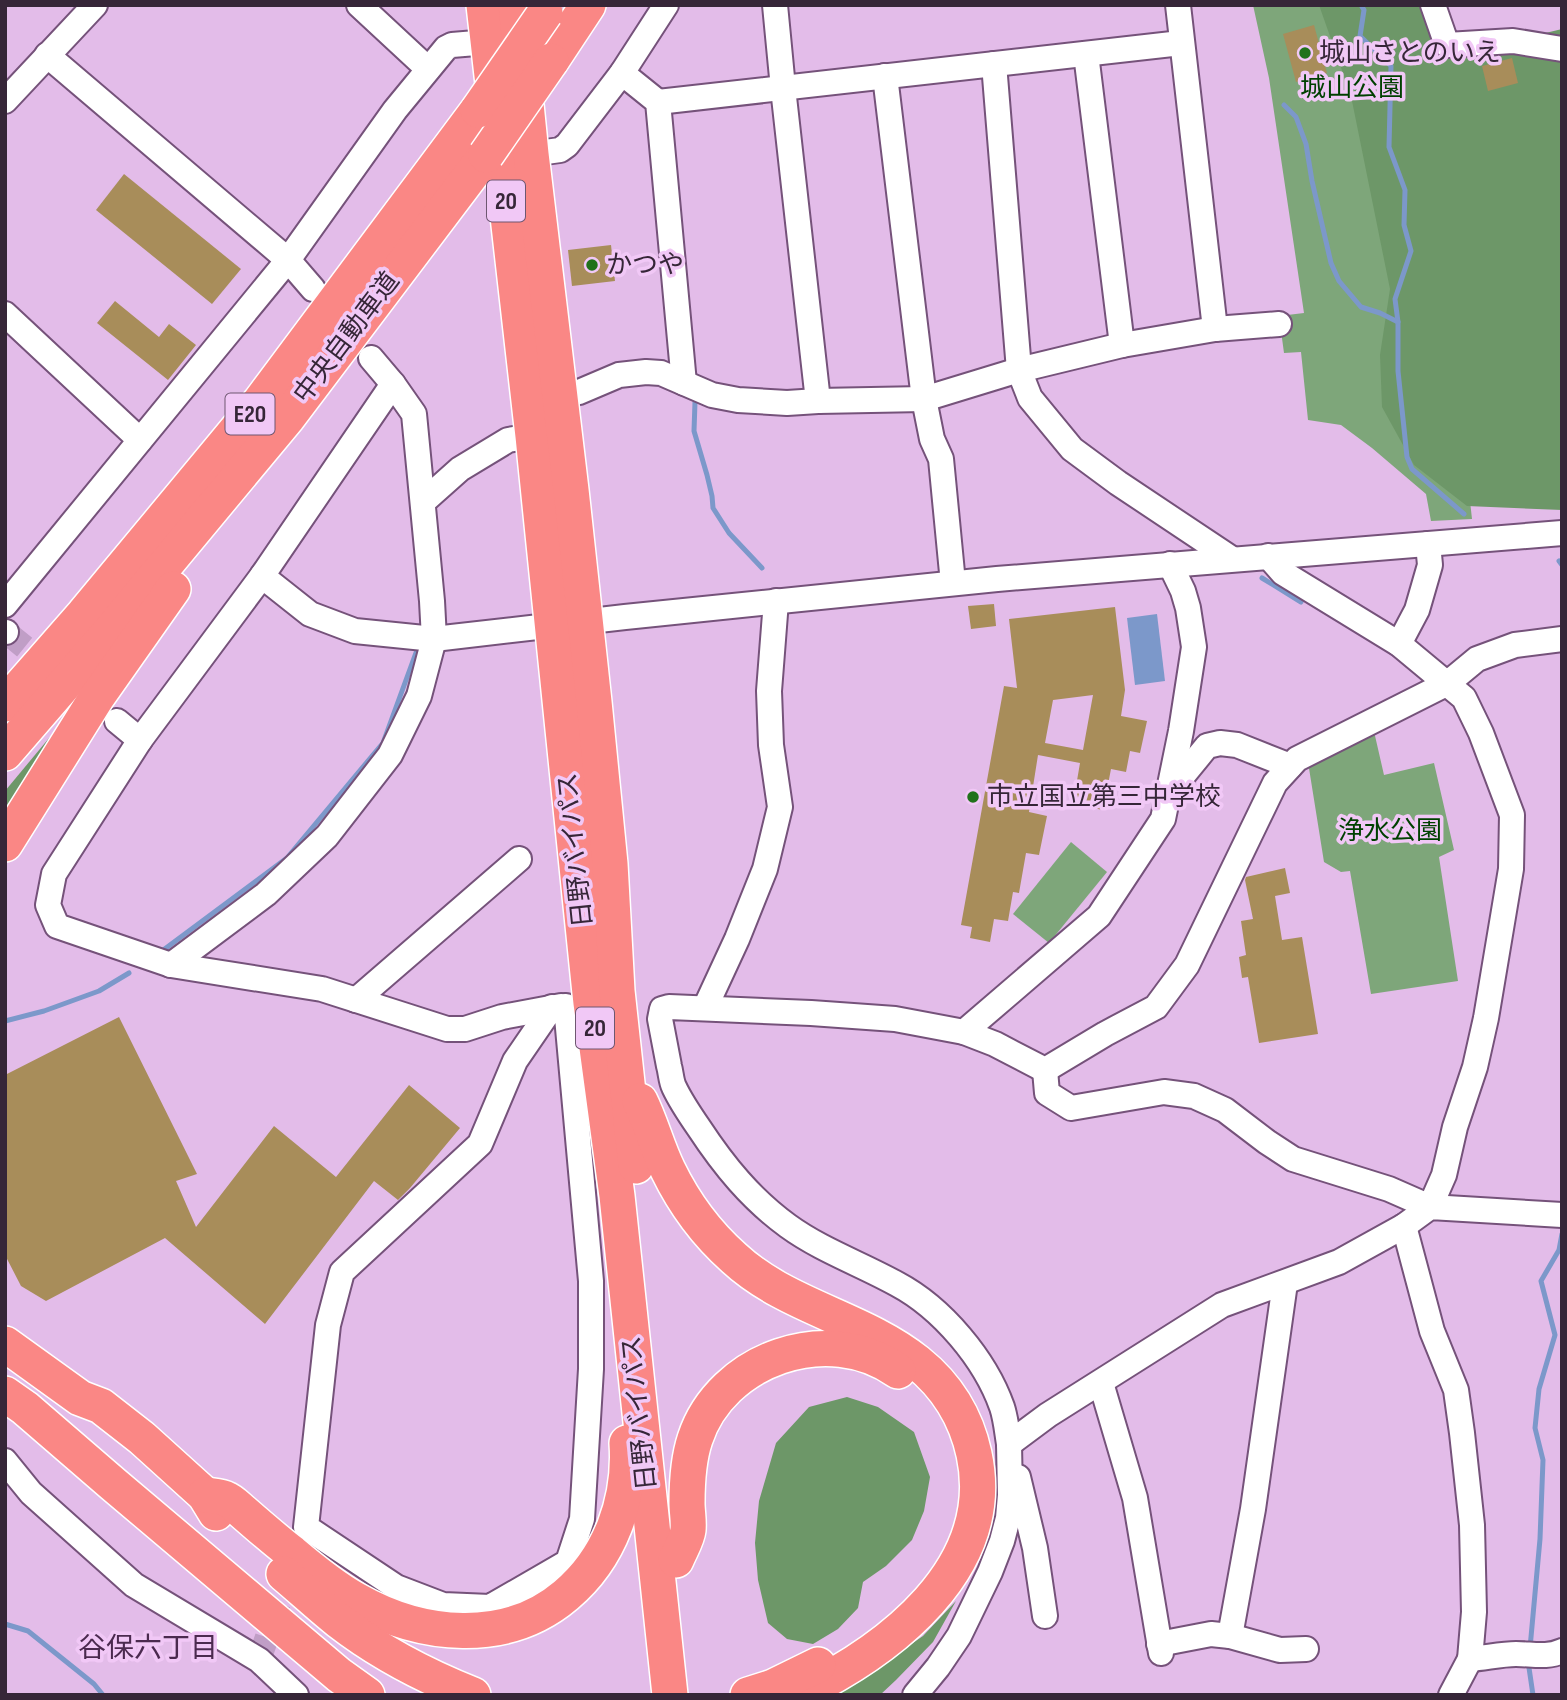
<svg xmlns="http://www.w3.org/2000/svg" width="1567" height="1700" viewBox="0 0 1567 1700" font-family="'Sofia Sans Condensed','Noto Sans JP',sans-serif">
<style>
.green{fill:#7ea67a}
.forest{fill:#6d9768}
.water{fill:#7c98ca}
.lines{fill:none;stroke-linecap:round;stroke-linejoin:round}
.stream{stroke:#7c98ca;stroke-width:5}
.building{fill:#a88d5a;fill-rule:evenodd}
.minor-tunnel{stroke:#c09ec6;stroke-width:24;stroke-dasharray:24 12;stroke-linecap:butt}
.minor-casing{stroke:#75527a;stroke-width:28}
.highway-casing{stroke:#fff;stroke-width:38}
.minor{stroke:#fff;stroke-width:24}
.highway{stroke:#fa8785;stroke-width:35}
.highway-bridge-casing{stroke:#fff;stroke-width:38;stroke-linecap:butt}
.highway-bridge{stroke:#fa8785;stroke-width:35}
.poi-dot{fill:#20721b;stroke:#f1c8f6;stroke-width:2.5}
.labels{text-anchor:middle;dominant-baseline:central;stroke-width:7;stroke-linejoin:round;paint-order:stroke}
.shield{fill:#f1c8f6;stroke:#6e5771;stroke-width:2}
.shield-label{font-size:24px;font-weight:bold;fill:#362638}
.poi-label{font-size:26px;fill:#362638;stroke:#f1c8f6;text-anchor:start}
.park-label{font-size:26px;fill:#004000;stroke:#f1c8f6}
.street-label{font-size:26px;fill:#362638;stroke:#f1c8f6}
.neighbourhood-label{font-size:28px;fill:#4b2a4f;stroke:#f1c8f6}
</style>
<rect width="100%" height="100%" fill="#e3bce9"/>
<g class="green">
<polygon points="1253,5 1422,5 1445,275 1472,519 1431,521 1426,494 1372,448 1341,425 1308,420 1301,352 1284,353 1279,316 1304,313 1269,78"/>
<polygon points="1373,727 1384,775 1434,763 1454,850 1439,857 1458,981 1371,994 1350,871 1341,872 1324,862 1308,762"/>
<polygon points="1071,842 1107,872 1049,943 1013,914"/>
</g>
<g class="forest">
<polygon points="1319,5 1433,5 1447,45 1513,41 1562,29 1562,510 1467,506 1414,465 1382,407 1380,355 1390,289 1351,96"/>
<polygon points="74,708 5,829 5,791"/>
<polygon points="847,1397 878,1407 914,1432 930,1477 924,1511 912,1540 886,1566 863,1582 858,1608 838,1629 813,1644 787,1639 768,1623 758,1580 755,1543 759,1501 776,1443 809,1407"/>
<polygon points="956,1601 933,1642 896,1680 880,1695 829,1695 870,1672 923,1636"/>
</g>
<polygon class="water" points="1157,614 1165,681 1135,685 1127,618"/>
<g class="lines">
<g class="stream">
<polyline points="1361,5 1364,10 1360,36 1391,66 1389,147 1405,190 1404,225 1411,251 1395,299 1398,322 1398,371 1407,457 1412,469 1464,514"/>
<polyline points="1284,105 1296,117 1306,144 1312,181 1331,263 1339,281 1361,307 1380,313 1398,322"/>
<polyline points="695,402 694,431 707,475 712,496 713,508 729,533 762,568"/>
<polyline points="1559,561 1562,565"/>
<polyline points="1262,578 1301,602"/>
<polyline points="162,951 287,858 383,743 417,650"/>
<polyline points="5,1021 44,1011 99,991 129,973"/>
<polyline points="5,1624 28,1631 94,1684 103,1695"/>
<polyline points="1530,1648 1540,1539 1543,1460 1535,1428 1539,1389 1555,1335 1541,1281 1559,1250 1562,1234"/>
<polyline points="1528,1661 1533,1695"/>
</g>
</g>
<g class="building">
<polygon points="1314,25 1327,73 1296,82 1283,34"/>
<polygon points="1512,58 1518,83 1488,91 1482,66"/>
<polygon points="124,174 241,269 212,304 96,210"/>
<polygon points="611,245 615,281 572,286 568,250"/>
<polygon points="115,301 159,337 169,324 196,345 168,380 97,323"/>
<polygon points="994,604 996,626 971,629 968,606"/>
<path d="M1115,607L1125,690L1121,716L1147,721L1140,753L1130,751L1126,772L1111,769L1103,810L1073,804L1080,763L1038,755L1029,812L1047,816L1039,855L1026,853L1019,893L1013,892L1008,921L994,919L990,942L970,938L972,927L961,925L1004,686L1017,688L1009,619ZM1093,695L1083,750L1045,743L1053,700Z"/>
<polygon points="1285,868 1290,893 1275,896 1282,940 1302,937 1318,1034 1259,1043 1248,977 1242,978 1239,957 1246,955 1241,921 1253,919 1245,880 1246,877"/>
<polygon points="119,1017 197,1174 176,1181 196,1227 274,1126 336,1177 409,1085 460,1128 410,1188 398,1200 374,1181 265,1324 165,1238 46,1301 21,1286 5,1255 5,1075"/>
</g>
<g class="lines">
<g class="minor-tunnel">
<polyline points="6,632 53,670"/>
<polyline points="259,1660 292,1565"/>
</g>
<defs>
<g id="minor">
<polyline points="359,5 428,69"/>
<polyline points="775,5 783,88 818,401"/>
<polyline points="1178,5 1215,329"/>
<polyline points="1433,5 1447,45 1513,41 1562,49"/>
<polyline points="1086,54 1122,345"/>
<polyline points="47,55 288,260 313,289"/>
<polyline points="994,64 1019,370 1122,345 1215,329 1279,324"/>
<polyline points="622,73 658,102 684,383"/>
<polyline points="885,76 924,399 932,439 941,459 953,583"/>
<polyline points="5,101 95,5"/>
<polyline points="658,102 1181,43"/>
<polyline points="531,154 560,150 567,145 622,73 666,5"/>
<polyline points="5,314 140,440"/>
<polyline points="393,384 262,576 140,740 54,874 48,905 57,926 171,965 322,989 447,1029 465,1029 502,1017 561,1006"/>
<polyline points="560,396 579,392 619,375 646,372 661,373 712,395 738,400 787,403 818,401 924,399 1019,370 1030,398 1072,449 1118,483 1232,559"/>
<polyline points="423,502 460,469 508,440 533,436"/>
<path d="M1170,564L1183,591L1188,608L1194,647L1181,731L1163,819L1099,916L964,1032L895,1019L811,1013L669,1007L662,1009L660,1019C663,1035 666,1051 669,1066C671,1073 671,1081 674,1087C681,1102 690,1115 699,1128C724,1166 751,1199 788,1226C821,1250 861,1264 897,1284C942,1308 985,1359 1002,1407C1006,1419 1007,1432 1009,1444L1048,1415L1222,1305L1339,1262L1404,1226L1430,1207L1562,1215"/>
<polyline points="262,576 310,614 355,631 434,639 625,617 997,579 1562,533"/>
<polyline points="5,605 288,260 395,110 446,48 452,45 488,42"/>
<polyline points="5,632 6,632"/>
<polyline points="1399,644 1417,610 1430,565 1428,544"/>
<polyline points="117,721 140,740"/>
<polyline points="1169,787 1185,773 1207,746 1220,743 1237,745 1290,766"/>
<polyline points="171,965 266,894 327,836 390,755 419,696 434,639 432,601 414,414 393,384 371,358"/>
<polyline points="356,1000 519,859"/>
<polyline points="552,1007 515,1061 480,1144 342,1272 328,1325 306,1527 396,1587 443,1605 490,1607 568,1562 582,1519 591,1369 591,1281 566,1006"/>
<polyline points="705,1008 737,939 765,869 780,807 771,745 769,691 776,601"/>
<polyline points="964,1032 995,1044 1045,1070 1105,1034 1156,1007 1187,965 1275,783 1297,759 1448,683 1477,659 1515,645 1562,639"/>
<polyline points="1045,1070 1047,1093 1071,1108 1164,1092 1194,1096 1225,1110 1267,1142 1293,1159 1389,1189 1430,1207 1444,1175 1455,1127 1475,1067 1486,1018 1511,869 1512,815 1481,733 1464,698 1399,644 1283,573 1268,556"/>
<path d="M1404,1226L1432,1331L1456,1390L1462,1433L1472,1525L1474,1612L1470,1659C1485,1658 1501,1654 1516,1654C1532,1654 1547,1658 1562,1651"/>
<polyline points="1101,1383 1135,1498 1161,1653"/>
<polyline points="5,1461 31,1493 134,1585 259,1660 296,1695"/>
<polyline points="1018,1477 1035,1548 1045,1616"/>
<polyline points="1230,1636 1253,1509 1285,1283"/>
<polyline points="1159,1644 1211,1634 1230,1636 1280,1650 1306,1649"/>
<polyline points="915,1695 938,1667 959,1636 990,1572 1002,1541 1008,1518 1010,1495 1009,1444"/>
<polyline points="1451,1695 1470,1659"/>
</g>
<g id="highway">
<polyline points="484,5 533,436 591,1003 617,1196 670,1695"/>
<polyline points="516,5 531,154 571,490 594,702 610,864 617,991 636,1166"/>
<polyline points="551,61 588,5"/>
<polyline points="5,704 84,614 260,402 478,110"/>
<polyline points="5,753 107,635 288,417 486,155"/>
<polyline points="5,844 97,697 173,589"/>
<path d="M640,1101C651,1123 657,1148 668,1170C684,1203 707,1234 734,1258C787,1307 862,1318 917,1362C947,1386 966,1417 974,1454C999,1569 888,1651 797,1695"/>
<polyline points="5,1344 80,1398 101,1406 142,1438 205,1495 216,1513"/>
<polyline points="5,1394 25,1408 113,1484 339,1675 367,1695"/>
<path d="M205,1495C211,1496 221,1496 226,1499C232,1501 238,1508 243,1512C259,1526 275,1540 292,1553C312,1570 333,1587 356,1600C421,1637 506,1646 566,1595C610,1558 631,1500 627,1443"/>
<path d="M676,1560C680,1550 687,1539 688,1530C689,1521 687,1512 687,1503C687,1481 688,1460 695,1439C721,1359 828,1321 898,1371"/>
<path d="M284,1574C302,1589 320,1606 339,1621C379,1652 425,1676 473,1695"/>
<polyline points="748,1695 773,1687 818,1665"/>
</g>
</defs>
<use href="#minor" class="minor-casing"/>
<use href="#highway" class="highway-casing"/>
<use href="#minor" class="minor"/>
<use href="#highway" class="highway"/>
<defs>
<g id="highway-bridge">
<polyline points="478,110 545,13"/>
<polyline points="486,155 551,61"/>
</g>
</defs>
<use href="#highway-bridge" class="highway-bridge-casing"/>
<use href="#highway-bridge" class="highway-bridge"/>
</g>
<g class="poi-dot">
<circle cx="1305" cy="53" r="7"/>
<circle cx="592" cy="265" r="7"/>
<circle cx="973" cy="797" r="7"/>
</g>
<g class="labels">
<g class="shield">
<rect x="487" y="180.5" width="38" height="41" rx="5"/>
<rect x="225.5" y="393.5" width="49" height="41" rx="5"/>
<rect x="576" y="1007.5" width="38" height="41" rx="5"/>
</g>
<g class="shield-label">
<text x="506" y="201">20</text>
<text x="250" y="414">E20</text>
<text x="595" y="1028">20</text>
</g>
<g class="poi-label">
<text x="1319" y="53">城山さとのいえ</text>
<text x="606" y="265">かつや</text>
<text x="987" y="797">市立国立第三中学校</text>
</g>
<g class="park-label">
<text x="1352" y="88">城山公園</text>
<text x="1390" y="831">浄水公園</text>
</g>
<g class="street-label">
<text transform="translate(347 338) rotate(-53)">中央自動車道</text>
<text transform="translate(576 850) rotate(-96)">日野バイパス</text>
<text transform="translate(640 1413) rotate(-96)">日野バイパス</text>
</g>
<g class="neighbourhood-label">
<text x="148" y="1648">谷保六丁目</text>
</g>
</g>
<rect width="1567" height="1700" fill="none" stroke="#362638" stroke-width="14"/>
</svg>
